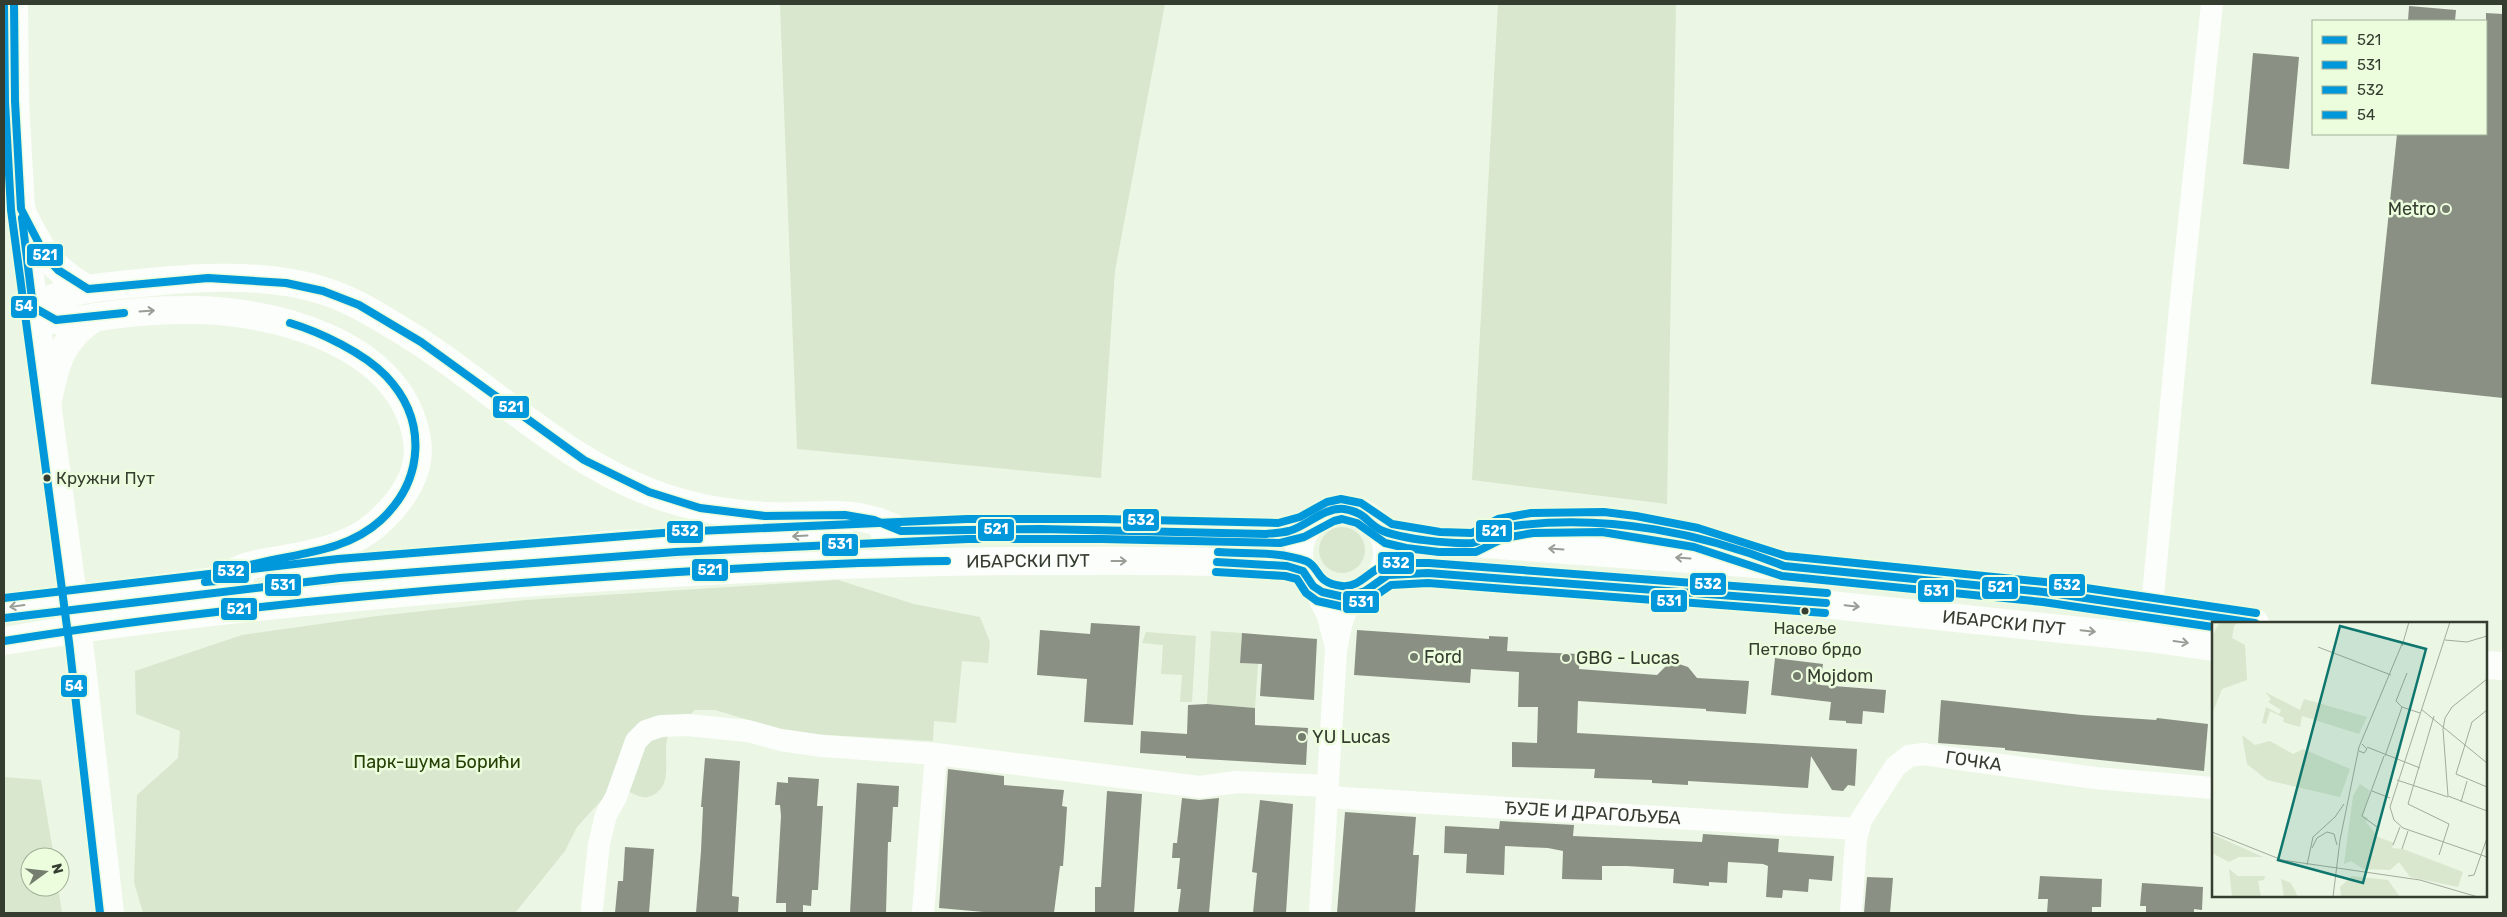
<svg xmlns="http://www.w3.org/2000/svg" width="2507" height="917" viewBox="0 0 2507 917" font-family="Rubik,sans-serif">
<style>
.green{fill:#d8e7ce}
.building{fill:#8a9184}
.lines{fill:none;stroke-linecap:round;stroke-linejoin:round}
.minor{stroke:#fcfefb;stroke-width:22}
.secondary{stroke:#fcfefb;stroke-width:28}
.primary{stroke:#fcfefb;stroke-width:28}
.bus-1-casing{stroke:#ebfddd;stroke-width:11}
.bus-2-casing{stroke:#ebfddd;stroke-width:11}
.bus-3-casing{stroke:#ebfddd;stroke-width:11}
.bus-4-casing{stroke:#ebfddd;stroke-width:11}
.bus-1{stroke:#0098da;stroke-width:8}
.bus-2{stroke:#0098da;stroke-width:8}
.bus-3{stroke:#0098da;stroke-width:8}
.bus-4{stroke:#0098da;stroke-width:8}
.oneway{stroke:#989d96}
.poi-dot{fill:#757d6f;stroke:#ebfddd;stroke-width:2}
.bus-dot{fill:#353c30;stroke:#ebfddd;stroke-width:2}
.labels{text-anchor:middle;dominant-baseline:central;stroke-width:5;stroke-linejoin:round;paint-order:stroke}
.bus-label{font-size:17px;fill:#353c30;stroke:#ebfddd;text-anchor:start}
.poi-label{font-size:18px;fill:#353c30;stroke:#ebfddd;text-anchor:start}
.street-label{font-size:18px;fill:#353c30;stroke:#ebfddd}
.park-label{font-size:18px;fill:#254004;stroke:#ebfddd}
.inset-road{fill:none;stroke:#a3ac9c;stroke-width:1}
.view{fill:#0f766e;fill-opacity:0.15;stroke:#0f766e;stroke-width:2.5}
.inset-edge{fill:none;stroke:#353c30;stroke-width:2.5}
.line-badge{stroke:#ebfddd;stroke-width:2}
.badge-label{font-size:14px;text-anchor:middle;font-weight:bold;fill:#fff}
</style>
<rect width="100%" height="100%" fill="#ecf6e4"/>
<g class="green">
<polygon points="780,4 1165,4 1115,271 1101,478 797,449"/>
<polygon points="1498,4 1676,4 1667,504 1472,480"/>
<circle cx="1342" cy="550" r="23"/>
<path d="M838,580L914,604L980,617L990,642L988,663L962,661L956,723L934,721L933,741L793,733L715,710H695C688,717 671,727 668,736C661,755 676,785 651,796C641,800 635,793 626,791C621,790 612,793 607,794L577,827L565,851L515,913H143L134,882L137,795L178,758L180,731L136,714L135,671L242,635L377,616L526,600Z"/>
<polygon points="1211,631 1242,633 1240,663 1258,664 1255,708 1207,704"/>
<polygon points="1146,632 1196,636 1192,702 1180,702 1182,675 1161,674 1163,645 1142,643"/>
<polygon points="4,777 41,780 54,857 30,857 30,887 58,887 62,913 4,913"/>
</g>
<g class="building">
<polygon points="2409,6 2456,10 2455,21 2408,21"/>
<polygon points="2486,13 2503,14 2503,398 2371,384 2397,134 2486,134"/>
<polygon points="2253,53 2299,57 2289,169 2243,164"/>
<polygon points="1091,623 1140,626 1133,725 1084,722 1087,679 1037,675 1040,630 1090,634"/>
<polygon points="1357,630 1489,639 1489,636 1508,637 1507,651 1580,654 1579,669 1657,675 1667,665 1676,663 1688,667 1697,678 1749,681 1746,714 1706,711 1706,709 1578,701 1577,733 1857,749 1855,786 1848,785 1843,791 1832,790 1811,756 1808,788 1688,781 1688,785 1652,783 1652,780 1594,778 1595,769 1512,767 1512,742 1537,743 1538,707 1518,707 1519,672 1471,669 1470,683 1354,675"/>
<polygon points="1242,633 1317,639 1314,700 1260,696 1262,664 1240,663"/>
<polygon points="1775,658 1823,664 1820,685 1886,690 1884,713 1863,711 1862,724 1846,723 1846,721 1829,720 1831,702 1771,695"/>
<polygon points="1941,700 2082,715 2156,720 2157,718 2208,724 2204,771 2005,750 2005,748 1938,743"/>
<polygon points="1207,704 1255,708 1255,725 1308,728 1306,765 1186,758 1186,756 1140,753 1141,731 1187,734 1188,705"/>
<polygon points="705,758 740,761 732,896 739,897 738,913 696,913 701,851 703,807 701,807"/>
<polygon points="948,769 1004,776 1004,785 1064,790 1062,806 1067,807 1065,839 1063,866 1060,866 1054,913 995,913 939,908"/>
<polygon points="788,777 819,779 817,806 823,806 818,890 812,890 811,906 803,905 803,913 786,913 786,903 776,903 781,816 780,805 775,805 777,782 788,783"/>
<polygon points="857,783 899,786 898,807 893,807 891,842 888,842 886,913 850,913"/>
<polygon points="1107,791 1142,794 1134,913 1095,913 1095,887 1101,887"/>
<polygon points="1182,798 1199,800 1219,798 1209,913 1178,913 1181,889 1177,889 1180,858 1172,858 1173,843 1177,843"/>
<polygon points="1260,800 1293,804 1286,913 1253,913 1257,873 1252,872"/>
<polygon points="1345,812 1416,817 1413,855 1419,855 1415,913 1337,913"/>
<polygon points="1500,821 1574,825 1573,836 1702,842 1703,834 1779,839 1778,852 1834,856 1832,881 1809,879 1808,892 1783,890 1782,898 1766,897 1768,866 1763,864 1728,862 1727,883 1709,882 1709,886 1673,883 1674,869 1627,866 1602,866 1602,880 1562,879 1563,851 1548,848 1505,846 1504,875 1466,873 1467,854 1444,853 1445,826 1499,829"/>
<polygon points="625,847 654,849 649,913 615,913 618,881 623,881"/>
<polygon points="2040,876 2102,879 2101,907 2092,907 2092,913 2047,913 2048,899 2038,899"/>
<polygon points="1867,877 1893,878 1890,913 1864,913"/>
<polygon points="2142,883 2203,887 2202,910 2194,909 2194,913 2146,913 2146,906 2140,906"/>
</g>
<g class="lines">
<g class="minor">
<polyline points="1313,586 1328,616 1335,644"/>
<polyline points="2149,638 2180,308 2212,4"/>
<path id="s1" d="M1327,797L1858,829"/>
<polyline points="592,909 599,844 606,815 616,797 636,741 646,731 661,726 687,725 748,731 781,740 822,746 936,754 1200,787 1237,782 1328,786"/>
<polyline points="923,913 936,754"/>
<path d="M1320,913L1336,650C1342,622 1341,609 1365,591"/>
<path id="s2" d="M1851,913L1856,840L1861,820L1895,767L1909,756L1923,754L2095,778L2213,788"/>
</g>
<polyline class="secondary" points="14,4 15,101 21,209 79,641 110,913"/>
<g class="primary">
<path d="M21,209C38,246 50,269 88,289"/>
<path d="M47,405C55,366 59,341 95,317"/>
<circle cx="1343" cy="553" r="44"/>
<polyline points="1380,530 1416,539 1784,566 2044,592 2255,623"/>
<polyline points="884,532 1041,529 1266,534 1289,531 1311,522"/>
<polyline points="293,573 619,544 839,534"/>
<path d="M223,580C241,563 266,563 290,558C321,553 359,543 382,519C403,499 422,471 417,440C402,341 268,308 183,310C159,310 135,312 112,315C94,317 73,323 56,320C47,318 39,312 33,307C72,286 117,286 161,281C212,276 275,275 324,291C350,299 373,313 396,327C484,379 555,456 652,493C689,507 728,514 767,516C802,518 841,510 875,521C884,523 893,528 901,531"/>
<path id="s3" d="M1377,581L1394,573H1428L1764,598L2149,638L2213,647"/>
<polyline points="4,608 240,578"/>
<path id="s4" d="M4,641C150,616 299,602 446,589C643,573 838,562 1035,561C1094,561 1154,560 1212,562C1243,563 1273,562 1303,571"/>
<polyline points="2486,665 2503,666"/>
</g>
<defs>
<g id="bus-1">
<path d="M14,4L15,101L21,209L46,257L58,270L88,289L208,278L286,283L323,291L359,305L421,342L584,460L649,492L700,508L765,516L845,515L874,520L901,531L1041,529L1266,534C1273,533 1281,533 1289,531C1307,526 1324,507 1344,509C1368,513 1366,524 1383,531C1402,539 1450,544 1472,543C1481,542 1490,532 1499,529C1505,527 1514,526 1521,525C1610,515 1702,533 1784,566L2044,592L2255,623"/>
<polyline points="22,218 33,307 56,320 124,313"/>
<polyline points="1217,562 1287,566 1303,571 1313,586 1322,592 1344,597 1365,591 1388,575 1428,573 1826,603"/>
<path d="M205,582C210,581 215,582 220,580C230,577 236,569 247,566C293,553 344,554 381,520C425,479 427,419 386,376C364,353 320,332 290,323"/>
<path d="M4,641C167,615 331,598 496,585C646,573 796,563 947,561"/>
</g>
<g id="bus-2">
<polyline points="1216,572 1285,576 1297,579 1306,593 1317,601 1344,607 1369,600 1391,585 1428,583 1825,613"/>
<polyline points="5,618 340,578 676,552 968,539 1102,539 1280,543 1304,537 1334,521 1342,519 1357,523 1385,543 1406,548 1439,552 1476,552 1504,538 1533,533 1602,532 1694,547 1782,576 2043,602 2213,627"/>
</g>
<g id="bus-3">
<path d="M1218,552C1246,554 1279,551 1306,561C1321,567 1314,583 1342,586C1360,588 1370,569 1386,565C1399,562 1415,563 1429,563L1827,593"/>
<polyline points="4,598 338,559 675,532 967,519 1103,519 1278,523 1300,517 1327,502 1341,499 1361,503 1392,524 1440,532 1472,533 1498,519 1531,513 1604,512 1636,516 1698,528 1786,556 2045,582 2256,613"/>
</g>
<polyline id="bus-4" points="4,4 5,102 11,210 69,642 100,913"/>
</defs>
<use href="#bus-1" class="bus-1-casing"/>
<use href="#bus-2" class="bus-2-casing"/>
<use href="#bus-3" class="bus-3-casing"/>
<use href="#bus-4" class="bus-4-casing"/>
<use href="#bus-1" class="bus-1"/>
<use href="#bus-2" class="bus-2"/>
<use href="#bus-3" class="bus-3"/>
<use href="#bus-4" class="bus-4"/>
</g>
<defs><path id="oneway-shaft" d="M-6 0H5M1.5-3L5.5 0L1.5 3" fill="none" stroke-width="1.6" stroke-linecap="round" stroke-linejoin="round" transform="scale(1.25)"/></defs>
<g class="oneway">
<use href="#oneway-shaft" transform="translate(147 311) rotate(-4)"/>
<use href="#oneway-shaft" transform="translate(800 536) rotate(177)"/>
<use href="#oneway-shaft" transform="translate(1556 549) rotate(-176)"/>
<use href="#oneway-shaft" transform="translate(1683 558) rotate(-176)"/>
<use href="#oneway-shaft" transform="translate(1119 561)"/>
<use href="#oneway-shaft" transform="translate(17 606) rotate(172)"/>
<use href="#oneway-shaft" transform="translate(1852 606) rotate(6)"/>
<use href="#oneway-shaft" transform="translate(2088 631) rotate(6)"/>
<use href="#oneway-shaft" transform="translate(2181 642) rotate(8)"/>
</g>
<g class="poi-dot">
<circle cx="2446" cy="209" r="5"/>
<circle cx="1414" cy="657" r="5"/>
<circle cx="1566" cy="658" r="5"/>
<circle cx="1797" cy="676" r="5"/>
<circle cx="1302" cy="737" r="5"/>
</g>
<g class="bus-dot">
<circle cx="47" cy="478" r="4.5"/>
<circle cx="1805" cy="611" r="4.5"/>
</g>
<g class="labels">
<g class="bus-label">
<text x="56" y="478">Кружни Пут</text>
<text x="1805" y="628" text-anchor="middle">Насеље<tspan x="1805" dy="21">Петлово брдо</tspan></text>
</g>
<g class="poi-label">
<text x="2436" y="209" text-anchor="end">Metro</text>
<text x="1424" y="657">Ford</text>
<text x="1576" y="658">GBG - Lucas</text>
<text x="1807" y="676">Mojdom</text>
<text x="1312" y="737">YU Lucas</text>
</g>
<g class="street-label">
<text stroke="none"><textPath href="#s4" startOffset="1028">ИБАРСКИ ПУТ</textPath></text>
<text stroke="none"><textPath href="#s3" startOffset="631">ИБАРСКИ ПУТ</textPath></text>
<text stroke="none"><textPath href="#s2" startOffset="240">ГОЧКА</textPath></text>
<text stroke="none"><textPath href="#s1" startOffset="266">ЂУЈЕ И ДРАГОЉУБА</textPath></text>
</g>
<g class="park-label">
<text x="437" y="762">Парк-шума Борићи</text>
</g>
</g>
<g transform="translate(2212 622)">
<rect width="275" height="275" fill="#ecf6e4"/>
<path d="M8,0H26L22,4L20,16L33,23L35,58L10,67L0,92V14ZM53,70L88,88L92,77L155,95L147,112L90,94L88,105L71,100L72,96L58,89L54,102L50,101L54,85L67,92L69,88L56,80L59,77ZM30,113L43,123L58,119L81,132L91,127L138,147L128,175L55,158L35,142ZM148,162L158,169L151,194L156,196L154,200L166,215L182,221L180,226L191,227L251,250L246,265L198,255L187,240L178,248L151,247L139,239L132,242L141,174ZM0,212L51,235H27L17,240L0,231ZM17,247L26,254H53L52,258L46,259L49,275H20ZM140,254L176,258L188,275H129L128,265ZM69,257L79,261L86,275H72Z" fill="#d8e7ce"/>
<path class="inset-road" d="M238,0L178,185L182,198L191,206L275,235M233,18L255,20L275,14M190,24L197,0M106,25L179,53M195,51L184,79L190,85L208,91M275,57L240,85L233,96L231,107L236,174L275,189M209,87L275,141M275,88L260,100L244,152L275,165M222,94L196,182L237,202L227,233M155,125L208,146M147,129L152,131L155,127L150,122M173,134L190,85M185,158L236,175M160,169L178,176M249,180L255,159M165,205L150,194L172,134M0,210L70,238L208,258L266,275M181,223L188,205M100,226L105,216L115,210L122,212L125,223M190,227L196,209M95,243L101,215L123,195L132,182M256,254L262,253L275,216M121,275L128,218L147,125L190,22"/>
<path class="view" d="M128,4L214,27L151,261L66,238Z"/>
<rect width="275" height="275" class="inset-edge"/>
</g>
<g class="line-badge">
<rect x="26" y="243" width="38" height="24" rx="5" fill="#0098da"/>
<rect x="10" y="295" width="28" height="24" rx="5" fill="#0098da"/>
<rect x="492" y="395" width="38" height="24" rx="5" fill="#0098da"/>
<rect x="1122" y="508" width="38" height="24" rx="5" fill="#0098da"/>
<rect x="977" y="518" width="38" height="24" rx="5" fill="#0098da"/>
<rect x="1475" y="519" width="38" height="24" rx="5" fill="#0098da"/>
<rect x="666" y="520" width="38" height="24" rx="5" fill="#0098da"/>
<rect x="821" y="533" width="38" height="24" rx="5" fill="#0098da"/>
<rect x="1377" y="551" width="38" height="24" rx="5" fill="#0098da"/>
<rect x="691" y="558" width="38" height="24" rx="5" fill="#0098da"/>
<rect x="212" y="560" width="38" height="24" rx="5" fill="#0098da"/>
<rect x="1689" y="572" width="38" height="24" rx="5" fill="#0098da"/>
<rect x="264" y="573" width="38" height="24" rx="5" fill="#0098da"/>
<rect x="2048" y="573" width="38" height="24" rx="5" fill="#0098da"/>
<rect x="1981" y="576" width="38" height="24" rx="5" fill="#0098da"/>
<rect x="1917" y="579" width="38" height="24" rx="5" fill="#0098da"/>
<rect x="1650" y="589" width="38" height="24" rx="5" fill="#0098da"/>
<rect x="1342" y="590" width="38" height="24" rx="5" fill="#0098da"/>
<rect x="220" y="597" width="38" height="24" rx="5" fill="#0098da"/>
<rect x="60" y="674" width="28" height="24" rx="5" fill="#0098da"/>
</g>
<g class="badge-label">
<text x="45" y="260">521</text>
<text x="24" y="311">54</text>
<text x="511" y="412">521</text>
<text x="1141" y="525">532</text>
<text x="996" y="534">521</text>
<text x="1494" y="536">521</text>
<text x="685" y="536">532</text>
<text x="840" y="549">531</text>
<text x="1396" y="568">532</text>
<text x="710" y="575">521</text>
<text x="231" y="576">532</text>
<text x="1708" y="589">532</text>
<text x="283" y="590">531</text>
<text x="2067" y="590">532</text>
<text x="2000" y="592">521</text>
<text x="1936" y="596">531</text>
<text x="1669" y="606">531</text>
<text x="1361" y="607">531</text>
<text x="239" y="614">521</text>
<text x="74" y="691">54</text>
</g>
<rect width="2507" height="917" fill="none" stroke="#353c30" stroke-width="10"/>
<rect x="2312" y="20" width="175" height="115" fill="#ebfddd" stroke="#a2b098"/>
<rect x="2322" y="36" width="25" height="8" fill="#0098da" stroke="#a2b098"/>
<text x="2357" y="45" font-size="15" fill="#353c30">521</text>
<rect x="2322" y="61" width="25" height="8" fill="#0098da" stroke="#a2b098"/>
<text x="2357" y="70" font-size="15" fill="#353c30">531</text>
<rect x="2322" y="86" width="25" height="8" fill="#0098da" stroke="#a2b098"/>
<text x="2357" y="95" font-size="15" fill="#353c30">532</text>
<rect x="2322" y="111" width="25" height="8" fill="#0098da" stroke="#a2b098"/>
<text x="2357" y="120" font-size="15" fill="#353c30">54</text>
<g transform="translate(45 872) rotate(75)"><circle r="24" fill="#ebfddd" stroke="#a2b098"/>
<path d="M0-4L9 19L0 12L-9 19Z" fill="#757d6f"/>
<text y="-8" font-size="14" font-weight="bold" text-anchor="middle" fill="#353c30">N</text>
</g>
</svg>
